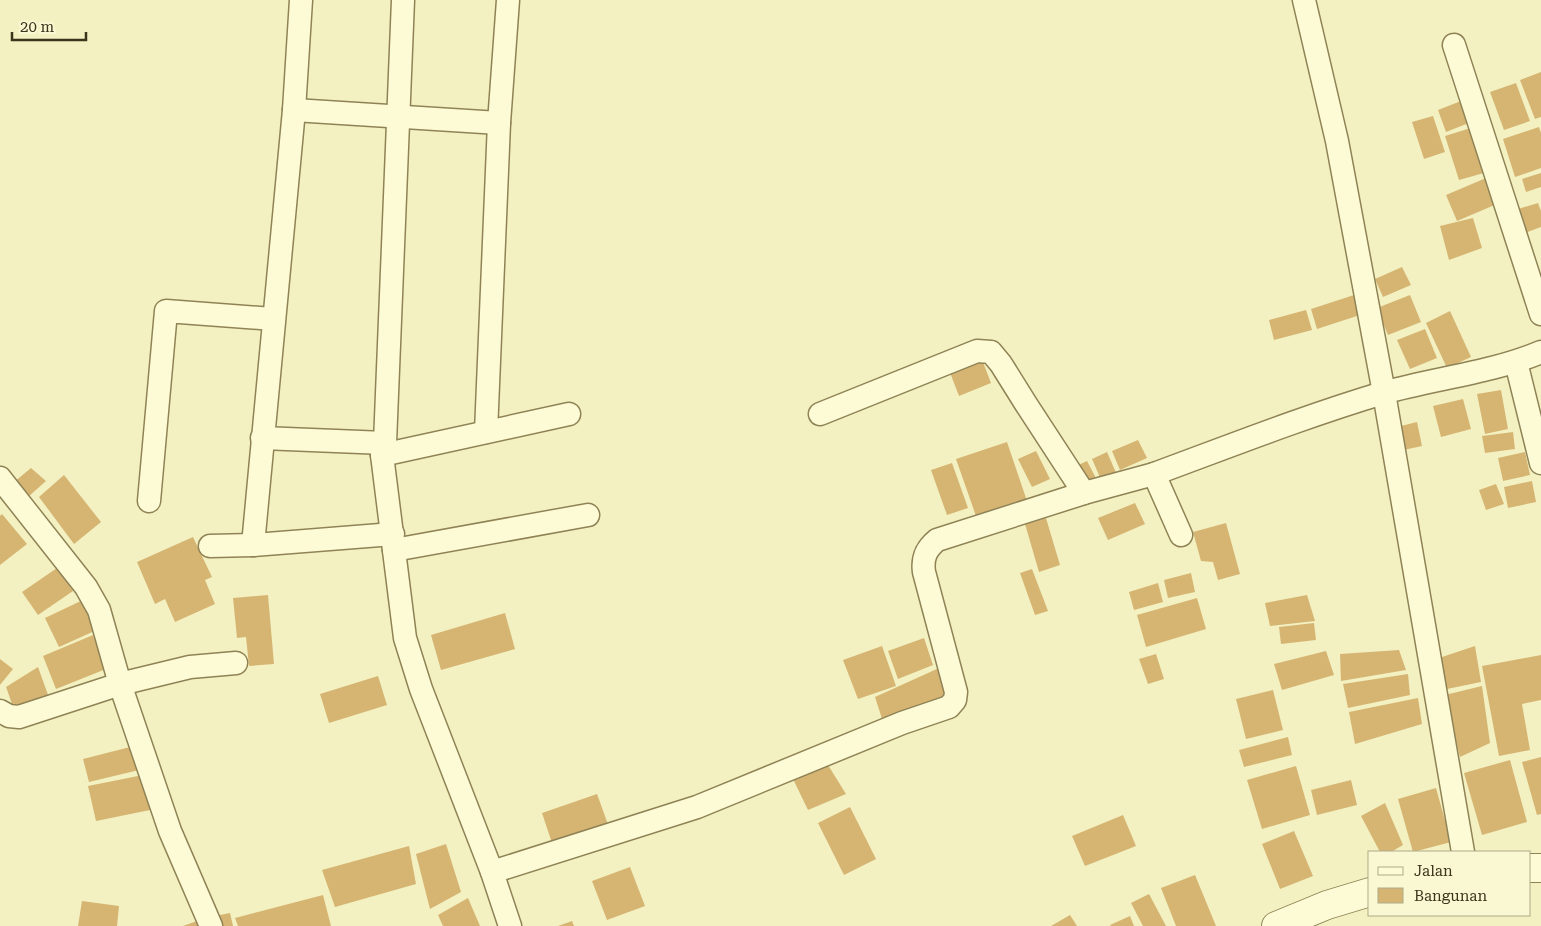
<svg xmlns="http://www.w3.org/2000/svg" width="1541" height="926" viewBox="0 0 1541 926" font-family="'Roboto Serif',serif">
<style>
.building{fill:#d6b573}
.lines{fill:none;stroke-linecap:round;stroke-linejoin:round}
.minor-casing{stroke:#8f8356;stroke-width:25}
.tertiary-casing{stroke:#8f8356;stroke-width:30}
.minor{stroke:#fdfbd6;stroke-width:22}
.tertiary{stroke:#fdfbd6;stroke-width:28}
</style>
<rect width="100%" height="100%" fill="#f3f1c1"/>
<g class="building">
<polygon points="1541,72 1541,117 1535,119 1520,80"/>
<polygon points="1516,83 1530,121 1504,130 1490,92"/>
<polygon points="1466,99 1474,121 1446,132 1438,110"/>
<polygon points="1433,116 1445,152 1424,159 1412,122"/>
<polygon points="1477,126 1491,171 1459,180 1445,136"/>
<polygon points="1539,127 1541,133 1541,168 1515,177 1503,139"/>
<polygon points="1541,173 1541,187 1526,192 1522,179"/>
<polygon points="1486,178 1497,204 1457,221 1446,195"/>
<polygon points="1538,203 1541,211 1541,227 1525,233 1518,209"/>
<polygon points="1473,218 1482,248 1449,260 1440,226"/>
<polygon points="1402,267 1411,285 1383,297 1375,279"/>
<polygon points="1354,295 1360,315 1317,329 1311,309"/>
<polygon points="1410,295 1421,322 1388,335 1377,308"/>
<polygon points="1306,310 1312,330 1274,340 1269,320"/>
<polygon points="1450,311 1471,357 1447,368 1426,323"/>
<polygon points="1425,329 1437,358 1410,369 1397,340"/>
<polygon points="981,357 991,383 959,396 949,370"/>
<polygon points="1501,390 1508,429 1485,434 1477,394"/>
<polygon points="1463,399 1471,429 1441,437 1433,406"/>
<polygon points="1417,422 1422,446 1399,451 1393,428"/>
<polygon points="1513,432 1515,449 1485,453 1482,436"/>
<polygon points="1138,440 1147,458 1120,470 1112,451"/>
<polygon points="1007,442 1027,501 977,519 956,459"/>
<polygon points="1036,451 1050,479 1032,487 1018,459"/>
<polygon points="1107,452 1117,475 1102,482 1092,459"/>
<polygon points="1525,452 1530,475 1503,481 1498,458"/>
<polygon points="1087,461 1097,480 1081,488 1072,468"/>
<polygon points="952,463 968,508 947,515 931,470"/>
<polygon points="31,468 46,481 28,497 14,482"/>
<polygon points="64,475 101,522 74,544 39,497"/>
<polygon points="1532,481 1536,502 1508,508 1504,487"/>
<polygon points="1496,484 1504,504 1486,510 1479,490"/>
<polygon points="1135,503 1145,524 1108,540 1098,518"/>
<polygon points="2,514 27,544 0,565 0,516"/>
<polygon points="1046,518 1060,565 1039,572 1025,524"/>
<polygon points="1226,523 1240,574 1218,580 1213,562 1201,561 1193,532"/>
<polygon points="193,537 212,577 205,580 215,604 175,622 165,599 155,604 137,562"/>
<polygon points="57,568 73,591 38,615 22,592"/>
<polygon points="1032,569 1048,611 1035,615 1020,573"/>
<polygon points="1191,573 1195,592 1168,598 1164,580"/>
<polygon points="1158,583 1163,602 1134,610 1129,592"/>
<polygon points="268,595 274,664 249,666 246,637 237,638 233,598"/>
<polygon points="1307,595 1315,621 1270,626 1265,603"/>
<polygon points="1197,598 1206,629 1146,647 1137,615"/>
<polygon points="85,599 99,629 59,647 45,618"/>
<polygon points="505,613 515,649 441,670 431,635"/>
<polygon points="1314,623 1316,640 1281,644 1279,627"/>
<polygon points="93,635 106,669 56,689 43,656"/>
<polygon points="924,638 933,665 898,679 888,651"/>
<polygon points="882,646 896,686 858,699 843,660"/>
<polygon points="1475,646 1481,682 1447,689 1439,658"/>
<polygon points="1399,650 1406,670 1341,681 1340,654"/>
<polygon points="1326,651 1334,675 1282,690 1274,664"/>
<polygon points="1156,654 1164,679 1148,684 1139,659"/>
<polygon points="1541,655 1541,700 1522,704 1530,750 1499,756 1482,666"/>
<polygon points="0,659 13,669 0,685"/>
<polygon points="38,667 51,703 16,715 6,687"/>
<polygon points="939,668 949,702 884,725 875,697"/>
<polygon points="1408,674 1410,695 1348,708 1343,684"/>
<polygon points="378,676 387,705 329,723 320,694"/>
<polygon points="1482,686 1490,743 1460,757 1445,695"/>
<polygon points="1273,690 1283,730 1246,739 1236,699"/>
<polygon points="1418,698 1422,724 1355,744 1349,712"/>
<polygon points="1288,737 1292,755 1244,767 1239,750"/>
<polygon points="134,746 139,770 89,782 83,759"/>
<polygon points="1541,757 1541,814 1537,815 1522,762"/>
<polygon points="1510,760 1527,822 1482,835 1464,773"/>
<polygon points="828,765 846,794 808,810 793,779"/>
<polygon points="1296,766 1310,815 1262,829 1247,780"/>
<polygon points="148,774 155,809 96,821 88,786"/>
<polygon points="1351,780 1357,805 1317,815 1311,790"/>
<polygon points="1436,788 1451,842 1413,852 1398,799"/>
<polygon points="597,794 610,830 554,849 542,813"/>
<polygon points="1385,803 1403,845 1391,852 1380,852 1361,816"/>
<polygon points="850,807 876,859 844,875 818,823"/>
<polygon points="1123,815 1136,846 1085,866 1072,836"/>
<polygon points="1294,831 1313,876 1280,889 1262,844"/>
<polygon points="446,844 461,892 430,909 416,854"/>
<polygon points="409,846 416,884 335,907 322,870"/>
<polygon points="630,867 645,906 607,920 592,881"/>
<polygon points="1195,875 1216,926 1176,926 1161,888"/>
<polygon points="1149,894 1166,926 1143,926 1131,903"/>
<polygon points="323,895 331,926 238,926 235,918"/>
<polygon points="468,898 480,926 443,926 438,915"/>
<polygon points="82,901 119,906 117,926 78,926"/>
<polygon points="230,913 233,926 217,926 215,916"/>
<polygon points="1070,915 1077,926 1051,926"/>
<polygon points="1130,916 1134,926 1111,926 1110,925"/>
<polygon points="197,921 199,926 183,926"/>
<polygon points="572,921 574,926 558,926"/>
</g>
<g class="lines">
<defs>
<g id="minor">
<polyline points="403,0 385,443 382,455 405,638 421,689 492,872 510,926"/>
<polyline points="1304,0 1337,141 1384,393 1463,852"/>
<polyline points="1454,45 1541,314"/>
<polyline points="294,110 499,123"/>
<polyline points="1516,362 1541,463"/>
<polyline points="820,414 977,351 991,352 1001,364 1026,404 1084,493"/>
<polyline points="486,432 499,123 508,0"/>
<polyline points="262,438 385,443"/>
<polyline points="382,455 569,414"/>
<path d="M1154,474C1230,446 1306,416 1383,393C1436,378 1491,373 1541,352"/>
<polyline points="0,478 86,587 99,610 120,684 170,831 211,926"/>
<polyline points="149,501 166,311 273,319"/>
<polyline points="253,545 294,110 301,0"/>
<polyline points="210,546 253,545 393,534"/>
<polyline points="394,550 588,515"/>
<polyline points="0,711 9,716 19,717 120,684 190,667 236,663"/>
<path d="M492,872L697,807L902,723L949,707L955,700L956,692L924,572C922,558 926,549 937,540L1084,493L1154,474L1181,535"/>
</g>
<g id="tertiary">
<polyline points="1530,868 1541,868"/>
<polyline points="1276,926 1327,905 1370,892"/>
</g>
</defs>
<use href="#minor" class="minor-casing"/>
<use href="#tertiary" class="tertiary-casing"/>
<use href="#minor" class="minor"/>
<use href="#tertiary" class="tertiary"/>
</g>
<rect x="1368" y="851" width="162" height="65" fill="#f9f8d2" stroke="#aeaa89"/>
<rect x="1378" y="867" width="25" height="8" fill="#fdfbd6" stroke="#aeaa89"/>
<text x="1414" y="876" font-size="15" fill="#3d341c">Jalan</text>
<rect x="1378" y="888" width="25" height="15" fill="#d6b573" stroke="#aeaa89"/>
<text x="1414" y="901" font-size="15" fill="#3d341c">Bangunan</text>
<path d="M12 32v8h74v-8" fill="none" stroke="#3d341c" stroke-width="2.5"/>
<text x="20" y="32" font-size="15" fill="#3d341c" stroke="#f9f8d2" stroke-width="4" paint-order="stroke">20 m</text>
</svg>
